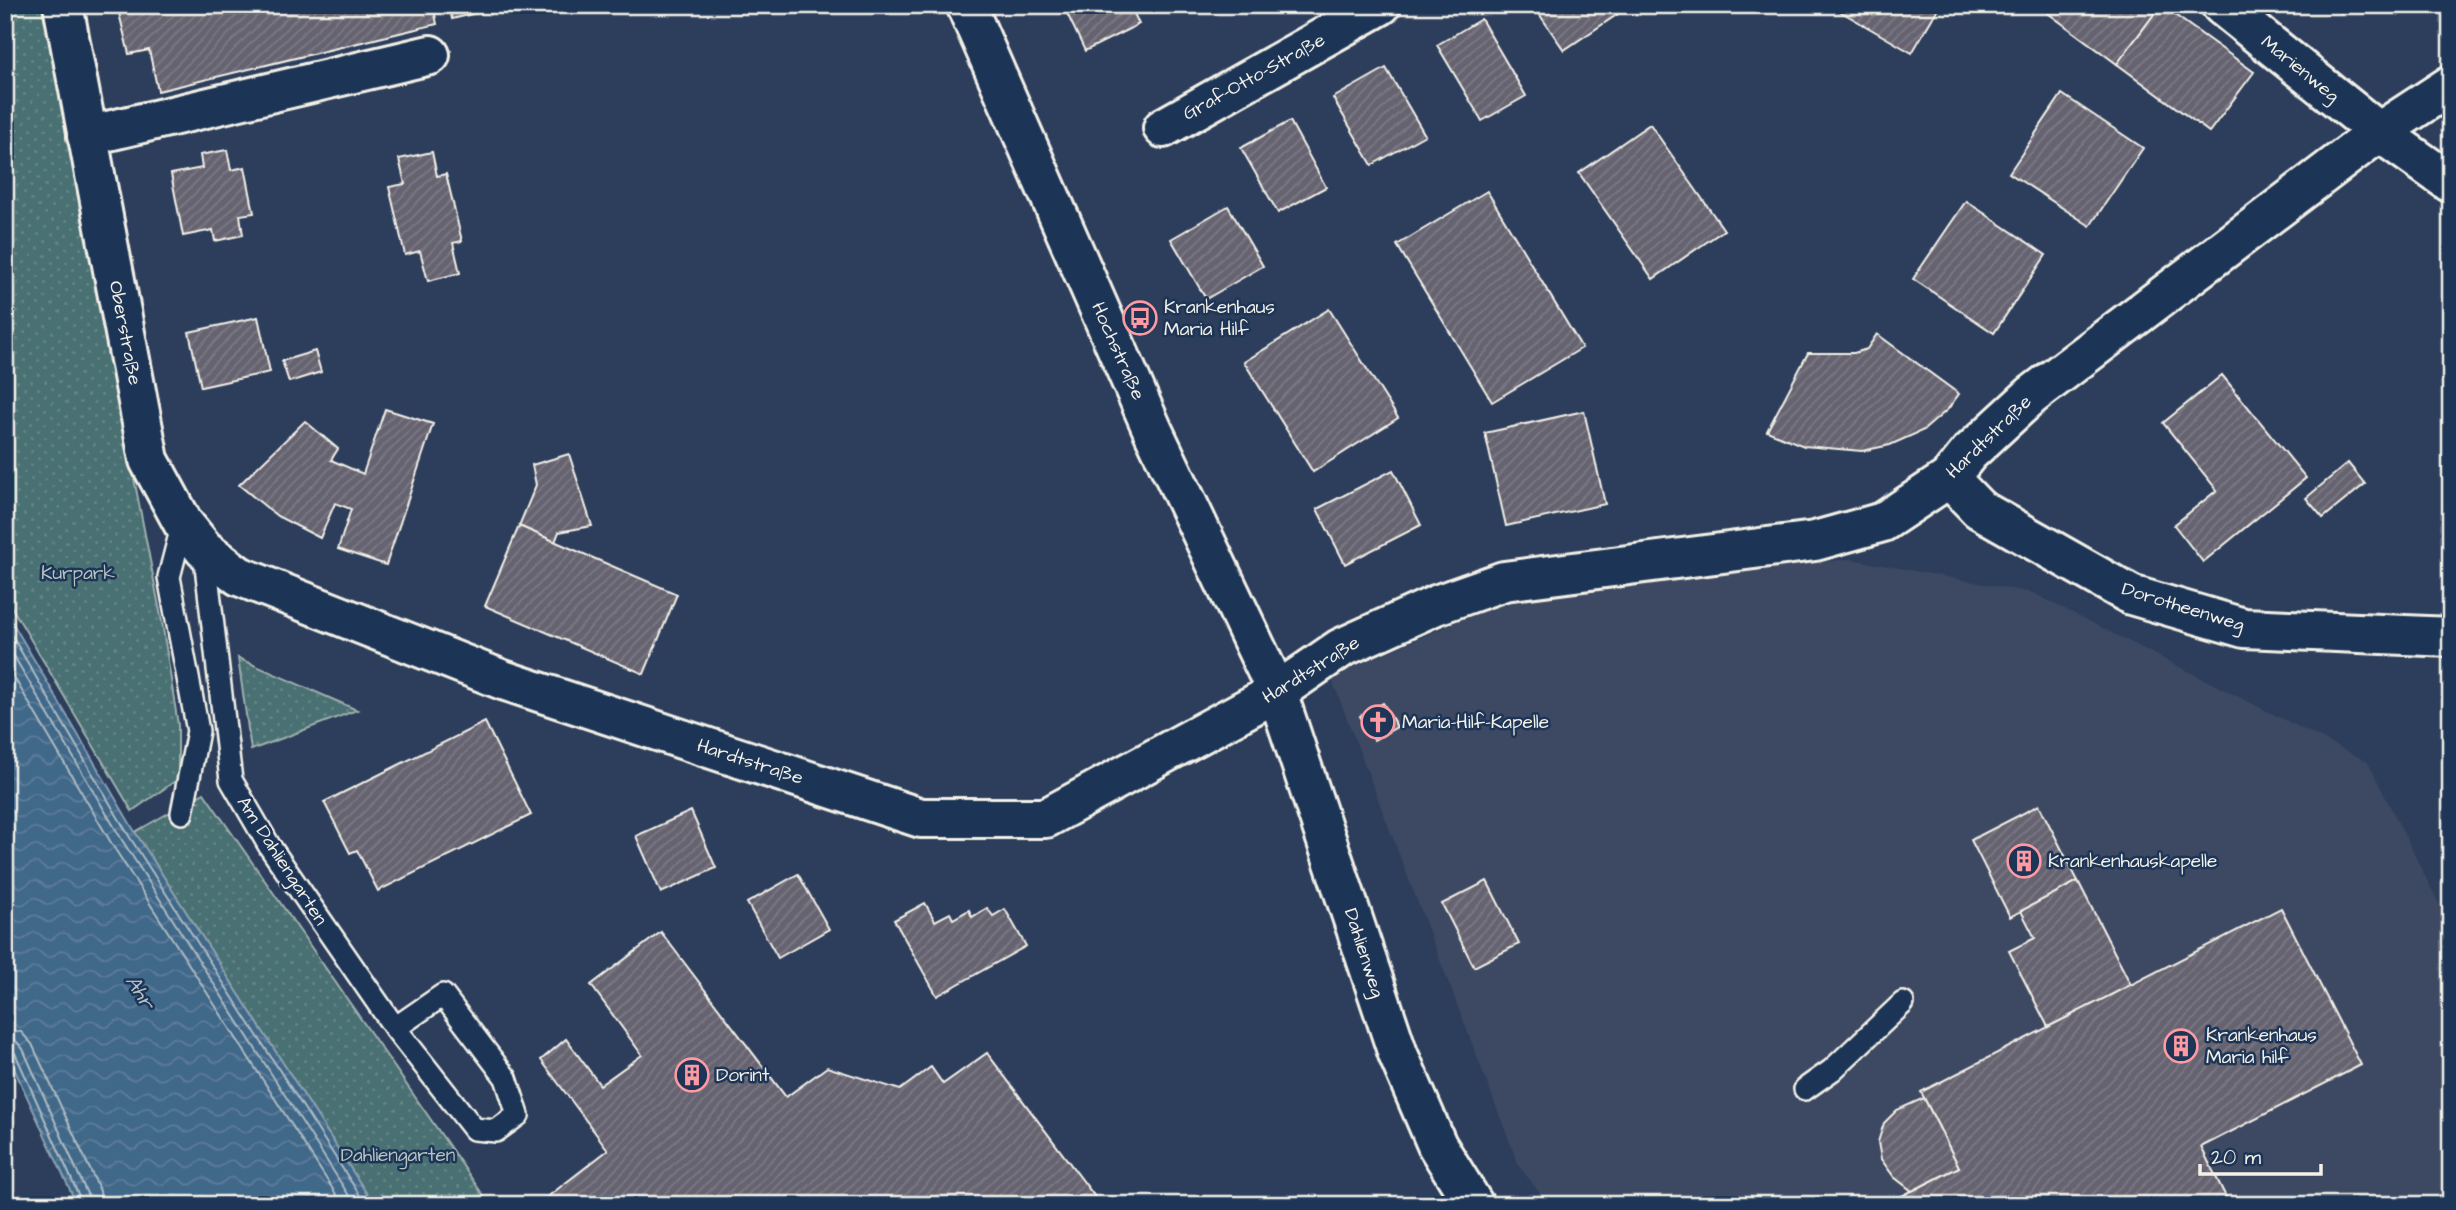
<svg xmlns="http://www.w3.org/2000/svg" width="2456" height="1210" viewBox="0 0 2456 1210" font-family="'Architects Daughter',sans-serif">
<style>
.built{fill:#3d4962}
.park{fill:url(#park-dots);stroke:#9fb0ad;stroke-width:2}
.water{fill:url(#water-waves);stroke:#899eaf;stroke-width:2}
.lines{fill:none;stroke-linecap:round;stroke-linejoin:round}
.shore{stroke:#acbac2;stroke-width:2}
.building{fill:url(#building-hatch);stroke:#f4f1e8;stroke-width:2}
.service-casing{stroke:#f4f1e8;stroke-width:26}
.minor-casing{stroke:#f4f1e8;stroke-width:44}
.tertiary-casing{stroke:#f4f1e8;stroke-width:44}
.service{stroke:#1d3557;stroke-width:21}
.minor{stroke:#1d3557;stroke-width:38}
.tertiary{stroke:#1d3557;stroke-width:38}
.labels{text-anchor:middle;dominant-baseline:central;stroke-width:5;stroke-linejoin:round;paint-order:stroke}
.street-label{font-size:19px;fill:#f4f1e8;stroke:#1d3557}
.poi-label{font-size:19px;fill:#f4f1e8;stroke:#1d3557;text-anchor:start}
.park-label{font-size:19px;fill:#b8c4bf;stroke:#1d3557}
.water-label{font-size:21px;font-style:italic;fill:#b5c1c7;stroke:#1d3557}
</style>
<defs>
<pattern id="park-dots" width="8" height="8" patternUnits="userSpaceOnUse" patternTransform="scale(1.75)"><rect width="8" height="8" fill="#4a6f72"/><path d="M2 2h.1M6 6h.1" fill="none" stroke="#658486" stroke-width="1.8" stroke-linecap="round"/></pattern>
<pattern id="water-waves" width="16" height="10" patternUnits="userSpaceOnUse" patternTransform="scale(1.75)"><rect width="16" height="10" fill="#416789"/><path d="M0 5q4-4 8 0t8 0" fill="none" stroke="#5d7d9a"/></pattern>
<pattern id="building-hatch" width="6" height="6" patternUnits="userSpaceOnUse" patternTransform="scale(1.75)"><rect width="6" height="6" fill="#666371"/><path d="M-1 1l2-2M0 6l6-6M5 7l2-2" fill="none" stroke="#7c7a85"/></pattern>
</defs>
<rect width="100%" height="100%" fill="#2c3e5c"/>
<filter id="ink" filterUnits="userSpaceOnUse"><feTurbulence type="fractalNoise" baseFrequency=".0143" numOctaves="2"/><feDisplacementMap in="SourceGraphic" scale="14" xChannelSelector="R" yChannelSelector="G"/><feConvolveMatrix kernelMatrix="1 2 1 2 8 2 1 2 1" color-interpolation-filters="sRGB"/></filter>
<g filter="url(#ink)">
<polygon class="built" points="1850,559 2033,593 2368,762 2451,928 2451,1205 1549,1205 1519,1166 1331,677 1516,596"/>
<g class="park">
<polygon points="5,5 42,5 162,622 178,725 178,779 132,811 5,596"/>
<polygon points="238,658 357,710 251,750"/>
<polygon points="204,793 490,1205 374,1205 135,832"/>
</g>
<polygon class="water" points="5,610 135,832 374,1205 77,1205 5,1049"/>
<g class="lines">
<g class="shore">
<polyline points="5,624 129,836 366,1205"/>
<polyline points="5,641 122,840 355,1205"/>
<polyline points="5,662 113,846 343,1205"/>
<polyline points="5,1029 21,1032 32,1044 100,1191 102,1205"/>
<polyline points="5,1039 16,1041 23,1049 92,1205"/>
<polyline points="5,1048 15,1053 83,1205"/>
</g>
</g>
<g class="building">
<polygon points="117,5 433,5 437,24 158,91 149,50 129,54"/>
<polygon points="449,5 510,5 452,19"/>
<polygon points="1063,5 1130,5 1139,24 1085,51"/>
<polygon points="1533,5 1616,5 1621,12 1564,50"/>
<polygon points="1841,5 1940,5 1912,53 1838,10"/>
<polygon points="2037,5 2161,5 2117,64"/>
<polygon points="2161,5 2254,72 2209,132 2117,64"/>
<polygon points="2330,5 2347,5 2341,13"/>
<polygon points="1481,19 1526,96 1482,121 1437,45"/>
<polygon points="1386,68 1425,135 1372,165 1333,98"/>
<polygon points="2062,94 2143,148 2090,226 2009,173"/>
<polygon points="1290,121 1326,187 1278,213 1241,148"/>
<polygon points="1650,124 1724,230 1653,279 1579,173"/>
<polygon points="227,150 231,170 245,167 254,213 240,215 243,235 215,241 213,230 183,236 171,174 202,168 200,155"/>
<polygon points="432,152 437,176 446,174 462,241 453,243 460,273 428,281 420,251 405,255 389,187 405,184 399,159"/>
<polygon points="1487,191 1582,348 1492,402 1397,245"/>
<polygon points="1966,201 2046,255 1994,333 1913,279"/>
<polygon points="1228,206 1263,266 1206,299 1171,239"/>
<polygon points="1329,309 1398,418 1313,472 1244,362"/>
<polygon points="258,317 270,372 201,387 189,332"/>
<polygon points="1877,334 1959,394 1948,409 1924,430 1890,445 1862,451 1804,446 1767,431 1808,353 1854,353 1867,349"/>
<polygon points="315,351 321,372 289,382 282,361"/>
<polygon points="2222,375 2306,478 2203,562 2174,525 2217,490 2163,423"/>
<polygon points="385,409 433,424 386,565 338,549 351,509 335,503 320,538 277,516 239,485 305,421 338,449 331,460 363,474"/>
<polygon points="1584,411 1605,504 1506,526 1485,433"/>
<polygon points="569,454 592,526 559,532 555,542 519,526 536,485 532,465"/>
<polygon points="2348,463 2365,484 2323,518 2306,498"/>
<polygon points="1393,470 1421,525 1345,564 1317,509"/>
<polygon points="519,526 677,594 644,674 485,606"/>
<polygon points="1383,703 1397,727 1374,740 1360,716"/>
<polygon points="2451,719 2451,781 2449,781 2445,720"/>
<polygon points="485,722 531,815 378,891 357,850 350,853 324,802"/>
<polygon points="2039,805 2078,881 2010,917 1971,840"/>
<polygon points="691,811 716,868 661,893 636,836"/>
<polygon points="798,874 829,929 778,958 747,903"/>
<polygon points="1487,881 1519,944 1474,967 1442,904"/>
<polygon points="2078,881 2131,985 2048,1027 2009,951 2035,938 2021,911"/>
<polygon points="925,903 935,921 950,913 953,919 969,910 972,917 987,908 993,916 1005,909 1026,946 937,996 894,920"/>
<polygon points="2281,908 2361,1065 2201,1147 2230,1205 1892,1205 1890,1202 1959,1167 1921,1092"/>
<polygon points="661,932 786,1097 827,1067 900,1090 931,1067 943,1084 987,1053 1101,1205 537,1205 608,1150 541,1060 566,1039 600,1085 642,1055 591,985"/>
<polygon points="1924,1098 1959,1167 1912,1191 1894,1177 1881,1159 1878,1142 1884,1123 1897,1110"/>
</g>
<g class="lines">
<defs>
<g id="service">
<polyline points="204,549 231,780 270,847 395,1028 474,1129 496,1131 518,1115 506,1078 443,995 395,1028"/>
<polyline points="182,813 198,731 169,577 183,523"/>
<polyline points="1805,1089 1832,1070 1903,1003"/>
</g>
<g id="minor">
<polyline points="63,5 149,460 183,523 204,549 239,576 503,680 921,818 1046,818 1277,692 1341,648 1436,605 1504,581 1815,541 1883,522 1949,478 1969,453 2032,395 2379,132 2451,85"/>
<polyline points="2221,5 2379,132 2451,183"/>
<polyline points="1163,128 1381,5"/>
<polyline points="87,136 430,55"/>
<polyline points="1949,478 1979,509 2131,595 2244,628 2451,637"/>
</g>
<polyline id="tertiary" points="966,5 1153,431 1277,692 1398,1054 1437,1145 1474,1205"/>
</defs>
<use href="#service" class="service-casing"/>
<use href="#minor" class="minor-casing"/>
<use href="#tertiary" class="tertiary-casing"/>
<use href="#service" class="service"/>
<use href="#minor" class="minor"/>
<use href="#tertiary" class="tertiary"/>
</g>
</g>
<defs>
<symbol id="bus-ring" viewBox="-11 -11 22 22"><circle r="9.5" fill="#1d3557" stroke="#ff9aa2" stroke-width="1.5"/><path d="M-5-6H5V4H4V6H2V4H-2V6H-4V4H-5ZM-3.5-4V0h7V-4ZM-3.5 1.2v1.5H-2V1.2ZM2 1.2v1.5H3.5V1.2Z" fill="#ff9aa2"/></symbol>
<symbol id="church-ring" viewBox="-11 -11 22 22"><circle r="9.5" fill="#1d3557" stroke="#ff9aa2" stroke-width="1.5"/><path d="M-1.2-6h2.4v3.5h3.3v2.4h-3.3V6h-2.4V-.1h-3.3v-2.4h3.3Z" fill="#ff9aa2"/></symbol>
<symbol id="building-ring" viewBox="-11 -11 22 22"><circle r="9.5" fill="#1d3557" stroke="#ff9aa2" stroke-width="1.5"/><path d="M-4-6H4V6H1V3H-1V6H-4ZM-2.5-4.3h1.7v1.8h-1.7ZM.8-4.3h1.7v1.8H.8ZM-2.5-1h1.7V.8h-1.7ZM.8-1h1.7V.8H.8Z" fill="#ff9aa2"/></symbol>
</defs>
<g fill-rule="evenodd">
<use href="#bus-ring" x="1121" y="299" width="38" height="38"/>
<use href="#church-ring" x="1359" y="703" width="38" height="38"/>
<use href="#building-ring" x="2005" y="842" width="38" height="38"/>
<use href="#building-ring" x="2162" y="1027" width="38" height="38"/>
<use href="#building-ring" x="673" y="1056" width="38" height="38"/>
</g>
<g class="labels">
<g class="street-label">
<text transform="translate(2300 69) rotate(39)">Marienweg</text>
<text transform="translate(1254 77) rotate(-29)">Graf-Otto-Straße</text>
<text transform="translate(125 333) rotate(79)">Oberstraße</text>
<text transform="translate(1118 351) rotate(66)">Hochstraße</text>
<text transform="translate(1989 437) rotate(-44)">Hardtstraße</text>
<text transform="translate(2183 607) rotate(17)">Dorotheenweg</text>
<text transform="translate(1311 670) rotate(-32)">Hardtstraße</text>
<text transform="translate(750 762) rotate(18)">Hardtstraße</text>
<text transform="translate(282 861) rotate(57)">Am Dahliengarten</text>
<text transform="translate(1364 953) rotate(72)">Dahlienweg</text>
</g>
<g class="poi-label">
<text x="1164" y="307">Krankenhaus<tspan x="1164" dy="22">Maria Hilf</tspan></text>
<text x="1402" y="722">Maria-Hilf-Kapelle</text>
<text x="2048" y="861">Krankenhauskapelle</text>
<text x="2206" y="1035">Krankenhaus<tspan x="2206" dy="22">Maria hilf</tspan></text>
<text x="716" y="1075">Dorint</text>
</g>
<g class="park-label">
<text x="78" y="573">Kurpark</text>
<text x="398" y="1155">Dahliengarten</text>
</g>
<g class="water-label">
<text transform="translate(140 992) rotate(58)">Ahr</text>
</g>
</g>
<rect width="2456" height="1210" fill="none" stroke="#1d3557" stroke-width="28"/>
<rect x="14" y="14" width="2428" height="1182" fill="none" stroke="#f4f1e8" stroke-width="2.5" filter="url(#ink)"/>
<path d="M2200 1164v10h121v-10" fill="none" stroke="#f4f1e8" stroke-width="3.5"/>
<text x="2211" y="1164" font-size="21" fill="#f4f1e8" stroke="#1d3557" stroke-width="5" paint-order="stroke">20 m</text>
</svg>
